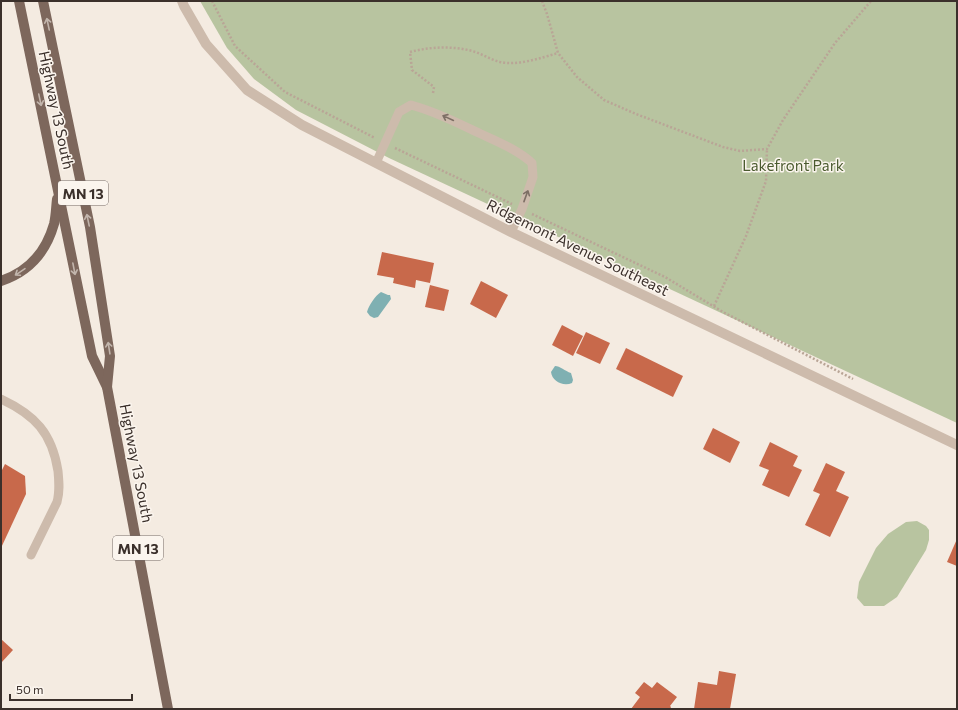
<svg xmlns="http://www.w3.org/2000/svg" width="958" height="710" viewBox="0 0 958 710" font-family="Commissioner,sans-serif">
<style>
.green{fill:#b8c4a0}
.water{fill:#7fb0b2}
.building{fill:#c8694b}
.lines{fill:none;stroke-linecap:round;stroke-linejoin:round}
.path{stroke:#b9a596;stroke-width:2.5;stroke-dasharray:2 2;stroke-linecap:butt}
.service{stroke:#cdbbac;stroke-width:9}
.minor{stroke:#cdbbac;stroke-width:10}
.primary{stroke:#7d675c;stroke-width:10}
.oneway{stroke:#c2b5ac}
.oneway2{stroke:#7d6f65}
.labels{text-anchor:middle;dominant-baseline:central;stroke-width:3;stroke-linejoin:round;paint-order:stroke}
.shield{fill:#fbf5ee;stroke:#756b66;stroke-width:1}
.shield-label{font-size:14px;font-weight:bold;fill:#3b302b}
.street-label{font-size:15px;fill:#3b302b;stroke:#fbf5ee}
.park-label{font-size:15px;fill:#4a5a2e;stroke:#fbf5ee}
</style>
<rect width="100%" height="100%" fill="#f4ebe1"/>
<g class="green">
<polygon points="200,1 957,1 957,423 389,158 296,110 254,79 227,48"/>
<polygon points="917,521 926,526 929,530 929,540 926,550 897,597 884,606 864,606 857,598 859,582 876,548 888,534 906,522"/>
</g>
<g class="water">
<path d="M381,292L388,295H390L391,299L378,317L374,318L370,316L367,312C369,305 375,296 381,292Z"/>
<path d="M555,366C560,366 565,371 571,373L573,380L572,383C563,387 552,381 551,372Z"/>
</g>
<g class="building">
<polygon points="382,252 434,263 430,283 416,280 415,288 393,283 394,278 377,275"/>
<polygon points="481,281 508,295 496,318 470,304"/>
<polygon points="430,285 449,290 444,311 425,307"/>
<polygon points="562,325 583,336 573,356 552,345"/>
<polygon points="586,332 610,343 600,364 576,353"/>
<polygon points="626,348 683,376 673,397 616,369"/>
<polygon points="713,428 740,442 730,463 703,449"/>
<polygon points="770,442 798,456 793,466 802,470 789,497 762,485 769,470 759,466"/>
<polygon points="826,463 845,472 836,491 849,497 830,537 805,525 820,494 813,491"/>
<polygon points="5,464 25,476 26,494 1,548 1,472"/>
<polygon points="957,539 957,566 947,562"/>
<polygon points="1,639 13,650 1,663"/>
<polygon points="719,671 736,674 730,709 694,709 698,682 717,685"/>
<polygon points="644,682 652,688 657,682 677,697 670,706 671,707 670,709 631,709 640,697 635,693"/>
</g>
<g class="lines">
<g class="path">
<polyline points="212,1 235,46 285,92 375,138"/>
<polyline points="542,1 547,14 558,53 577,77 604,100 636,114 723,147 740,151 767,149 783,120 835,43 871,1"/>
<path d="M433,93L434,87L412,70L410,52C429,47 449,46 468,50C479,52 489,59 500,62C517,66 541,58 558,53"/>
<polyline points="395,148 512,204"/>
<polyline points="532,214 665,277 723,312 853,379"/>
<polyline points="714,306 746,236 766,181 767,149"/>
</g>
<g class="service">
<path d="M376,163L399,112L411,105C436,112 458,123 481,134C498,142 518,150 532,163L533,177L522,209L511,232"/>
<path d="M1,399C35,415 52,433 58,471C59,482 60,491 57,502L31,555"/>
</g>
<polyline class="minor" points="182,1 184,6 206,44 247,90 302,125 511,232 957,445"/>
<g class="primary">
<polyline points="19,1 92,356 107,387 168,709"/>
<polyline points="43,1 90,227 110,356 107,387"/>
<path d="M1,281C28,272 46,252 54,224C56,216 56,207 57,199"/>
</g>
</g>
<defs><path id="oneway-shaft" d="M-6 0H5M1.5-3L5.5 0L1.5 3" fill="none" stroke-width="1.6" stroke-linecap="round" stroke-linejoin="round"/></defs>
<g class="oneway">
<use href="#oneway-shaft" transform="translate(48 24) rotate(-102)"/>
<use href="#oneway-shaft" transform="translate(40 100) rotate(78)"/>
<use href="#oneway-shaft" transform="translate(88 220) rotate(-102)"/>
<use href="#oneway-shaft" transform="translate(74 269) rotate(79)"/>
<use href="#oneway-shaft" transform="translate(20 272) rotate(146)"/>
<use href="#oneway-shaft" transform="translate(109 348) rotate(-99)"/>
</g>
<g class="oneway2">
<use href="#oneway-shaft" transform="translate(448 118) rotate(-155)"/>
<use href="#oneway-shaft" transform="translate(526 196) rotate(-70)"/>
</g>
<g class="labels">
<g class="shield">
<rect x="58" y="181" width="50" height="24" rx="3"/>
<rect x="113" y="536" width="50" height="24" rx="3"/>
</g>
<g class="shield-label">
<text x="83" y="193">MN 13</text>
<text x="138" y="548">MN 13</text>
</g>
<g class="street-label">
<text transform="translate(57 110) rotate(78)">Highway 13 South</text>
<text transform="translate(578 247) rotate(26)">Ridgemont Avenue Southeast</text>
<text transform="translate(137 463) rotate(79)">Highway 13 South</text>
</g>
<g class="park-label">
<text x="793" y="165">Lakefront Park</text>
</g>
</g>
<rect width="958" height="710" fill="none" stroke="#3b302b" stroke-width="4"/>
<path d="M10 694v6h122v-6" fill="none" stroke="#3b302b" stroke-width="2"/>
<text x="16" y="694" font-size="12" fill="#3b302b" stroke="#fbf5ee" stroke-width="3" paint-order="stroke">50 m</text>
</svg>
